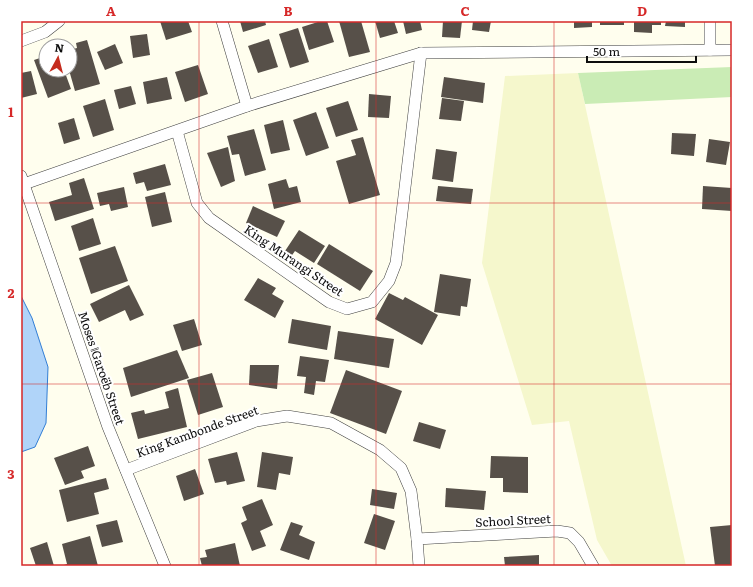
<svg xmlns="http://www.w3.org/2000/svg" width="753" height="587" viewBox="0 0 753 587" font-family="Literata,serif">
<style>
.farmland{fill:#f5f7cc}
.green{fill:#caecb5}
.water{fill:#b0d4f9;stroke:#327ed5}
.building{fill:#575049}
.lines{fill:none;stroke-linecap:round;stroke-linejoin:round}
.minor-casing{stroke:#404040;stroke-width:12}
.minor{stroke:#fff;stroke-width:11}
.grid{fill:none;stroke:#d62828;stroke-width:1;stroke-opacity:0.55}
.labels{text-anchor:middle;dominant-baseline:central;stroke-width:4;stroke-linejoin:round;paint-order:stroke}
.street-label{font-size:12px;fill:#0d0d0d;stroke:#fff}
.neatline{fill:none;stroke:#d62828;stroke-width:1.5}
.grid-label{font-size:13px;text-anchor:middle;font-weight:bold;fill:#d62828}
</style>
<rect width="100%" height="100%" fill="#fffeee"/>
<polygon class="farmland" points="578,73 686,566 612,566 597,540 569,421 532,425 482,263 505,76"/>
<polygon class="green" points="732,67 732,97 585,104 578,73"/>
<polygon class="water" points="21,296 32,318 48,367 46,423 35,447 21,452"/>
<g class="building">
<polygon points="160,21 188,21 192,32 166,40"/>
<polygon points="240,21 265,21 266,25 243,32"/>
<polygon points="321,21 327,21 334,42 309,50 302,27"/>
<polygon points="339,21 361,21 370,52 349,57"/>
<polygon points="375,21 394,21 398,33 380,38"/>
<polygon points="403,21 420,21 422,30 406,34"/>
<polygon points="443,21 462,21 460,38 442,37"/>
<polygon points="473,21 491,21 489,32 472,30"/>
<polygon points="574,21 592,21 592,27 574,28"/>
<rect x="600" y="21" width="24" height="4"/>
<polygon points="634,21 661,21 661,25 652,25 652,33 634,32"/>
<polygon points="666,21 685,21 685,27 665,26"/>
<polygon points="298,28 309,62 290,68 279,34"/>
<polygon points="147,34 150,55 133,58 130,36"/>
<polygon points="269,39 278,67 258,73 248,46"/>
<polygon points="87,40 100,84 75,91 69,70 70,50 77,48 76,43"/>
<polygon points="115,44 123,63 105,70 97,52"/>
<polygon points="46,56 46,70 64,70 71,89 48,98 34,60"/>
<polygon points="198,65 208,94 185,102 175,72"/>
<polygon points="31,71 37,94 21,98 21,73"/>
<polygon points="167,77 172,99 147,104 143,82"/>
<polygon points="444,77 485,83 483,103 441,97"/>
<polygon points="131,86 136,104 119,109 114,90"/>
<polygon points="369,94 391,96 389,118 368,117"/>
<polygon points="442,98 464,101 461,121 439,119"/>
<polygon points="105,99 114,130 93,137 83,106"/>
<polygon points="348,101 358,130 336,137 326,108"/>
<polygon points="316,112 329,148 306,156 293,120"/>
<polygon points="74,118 80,139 64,144 58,123"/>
<polygon points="283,120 290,150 271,154 264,125"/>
<polygon points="254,129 266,170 245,176 239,154 232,155 227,136"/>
<polygon points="672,133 696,134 694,156 671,154"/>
<polygon points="363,137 380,195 349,204 336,161 356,155 351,140"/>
<polygon points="709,139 730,142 726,165 706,162"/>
<polygon points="228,147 235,181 221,187 207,153"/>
<polygon points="436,149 457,152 453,182 432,179"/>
<polygon points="165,164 171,185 147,191 144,182 136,184 133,173"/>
<polygon points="84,178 94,209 55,221 49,202 72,195 69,183"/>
<polygon points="286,179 289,188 297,186 301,202 274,209 268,184"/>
<polygon points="438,186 473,189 471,204 436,201"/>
<polygon points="703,186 732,188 732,211 702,209"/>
<polygon points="124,187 128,207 111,211 109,204 100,206 97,193"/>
<polygon points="165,192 172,222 152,227 145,197"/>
<polygon points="253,206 285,221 277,237 246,223"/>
<polygon points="93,218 101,244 79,251 71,226"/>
<polygon points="299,230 325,246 314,263 295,251 290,258 283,254"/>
<polygon points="329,244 373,271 360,291 317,264"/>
<polygon points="115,246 128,281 91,294 79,258"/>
<polygon points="440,274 471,279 467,307 461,306 460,316 434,312"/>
<polygon points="258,278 276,288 272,294 284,301 275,318 244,300"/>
<polygon points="129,285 144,315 130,321 125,310 99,322 90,304"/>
<polygon points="389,293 403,300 405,297 438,315 422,345 375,319"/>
<polygon points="194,319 202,345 182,351 173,325"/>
<polygon points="292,319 331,326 327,350 288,343"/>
<polygon points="338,331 394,339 389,368 334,359"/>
<polygon points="177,350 189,378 131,397 123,368"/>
<polygon points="300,356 329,360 325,382 316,381 314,395 304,393 306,377 297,376"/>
<polygon points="250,365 279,365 277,389 249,385"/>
<polygon points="346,370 402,391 386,434 330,413"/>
<polygon points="212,373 223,407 198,415 187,380"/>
<polygon points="178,388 187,427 138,439 131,413 144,410 145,414 169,408 165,392"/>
<polygon points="419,422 446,430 440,449 413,441"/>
<polygon points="88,446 95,466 81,471 84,478 65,485 54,458"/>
<polygon points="237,452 245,481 227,485 226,481 215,483 208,459"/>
<polygon points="262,452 293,457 290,475 279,473 276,490 257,487"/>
<polygon points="491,456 528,457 528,493 503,492 503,478 490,478"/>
<polygon points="195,469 204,494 184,501 176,476"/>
<polygon points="106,478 109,489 94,493 99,514 67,522 59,490"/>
<polygon points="446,488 486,491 484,510 445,507"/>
<polygon points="372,489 397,493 394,509 370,505"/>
<polygon points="262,499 273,525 260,531 266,546 252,551 241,523 247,520 242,507"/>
<polygon points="374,514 395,521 385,550 364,543"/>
<polygon points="117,520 123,542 102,547 96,525"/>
<polygon points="291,522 303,526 299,535 315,542 309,560 280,550"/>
<polygon points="732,525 732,566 715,566 710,527"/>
<polygon points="90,536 98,566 61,566 67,564 62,544"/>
<polygon points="47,542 54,566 36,566 30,548"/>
<polygon points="235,543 240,566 202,566 200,558 207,557 205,550"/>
<polygon points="539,555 539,566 505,566 504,557"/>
</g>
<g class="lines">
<defs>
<g id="minor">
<polyline points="222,21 247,106"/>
<polyline points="710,21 710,50"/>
<polyline points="21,41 45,32 59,21"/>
<polyline points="177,131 197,203 209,218 329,302 347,309 372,302 389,281 396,263 421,53"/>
<polyline points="21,176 108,427 165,566"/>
<polyline points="24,184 247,106 421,53 732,50"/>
<polyline points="126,470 256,421 287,416 331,423 380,450 401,468 411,491 417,539 419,566"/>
<polyline points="417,539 557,531 570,533 579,542 593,566"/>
</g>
</defs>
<use href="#minor" class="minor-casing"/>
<use href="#minor" class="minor"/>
</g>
<path class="grid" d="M199,21V566M376,21V566M554,21V566M21,203H732M21,384H732"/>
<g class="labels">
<g class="street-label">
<text transform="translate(294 260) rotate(34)">King Murangi Street</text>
<text transform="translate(102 368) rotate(71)">Moses ǁGaroëb Street</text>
<text transform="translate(197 431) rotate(-20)">King Kambonde Street</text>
<text transform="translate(513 520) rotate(-3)">School Street</text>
</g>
</g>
<rect width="753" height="587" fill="none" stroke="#ffffff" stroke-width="44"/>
<g transform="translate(58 58) rotate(7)"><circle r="19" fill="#ffffff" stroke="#9e9e9e"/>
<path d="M0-3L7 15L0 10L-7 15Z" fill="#c52c1e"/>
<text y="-6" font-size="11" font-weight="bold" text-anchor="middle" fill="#0d0d0d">N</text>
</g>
<path d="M587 56v6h109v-6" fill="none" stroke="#0d0d0d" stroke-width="2"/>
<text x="593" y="56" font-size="12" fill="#0d0d0d" stroke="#ffffff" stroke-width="3" paint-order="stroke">50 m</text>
<rect x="22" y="22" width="709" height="543" class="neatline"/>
<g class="grid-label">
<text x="111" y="16">A</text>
<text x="288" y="16">B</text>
<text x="465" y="16">C</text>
<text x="642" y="16">D</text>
<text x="11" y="117">1</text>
<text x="11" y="298">2</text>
<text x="11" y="479">3</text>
</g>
</svg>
